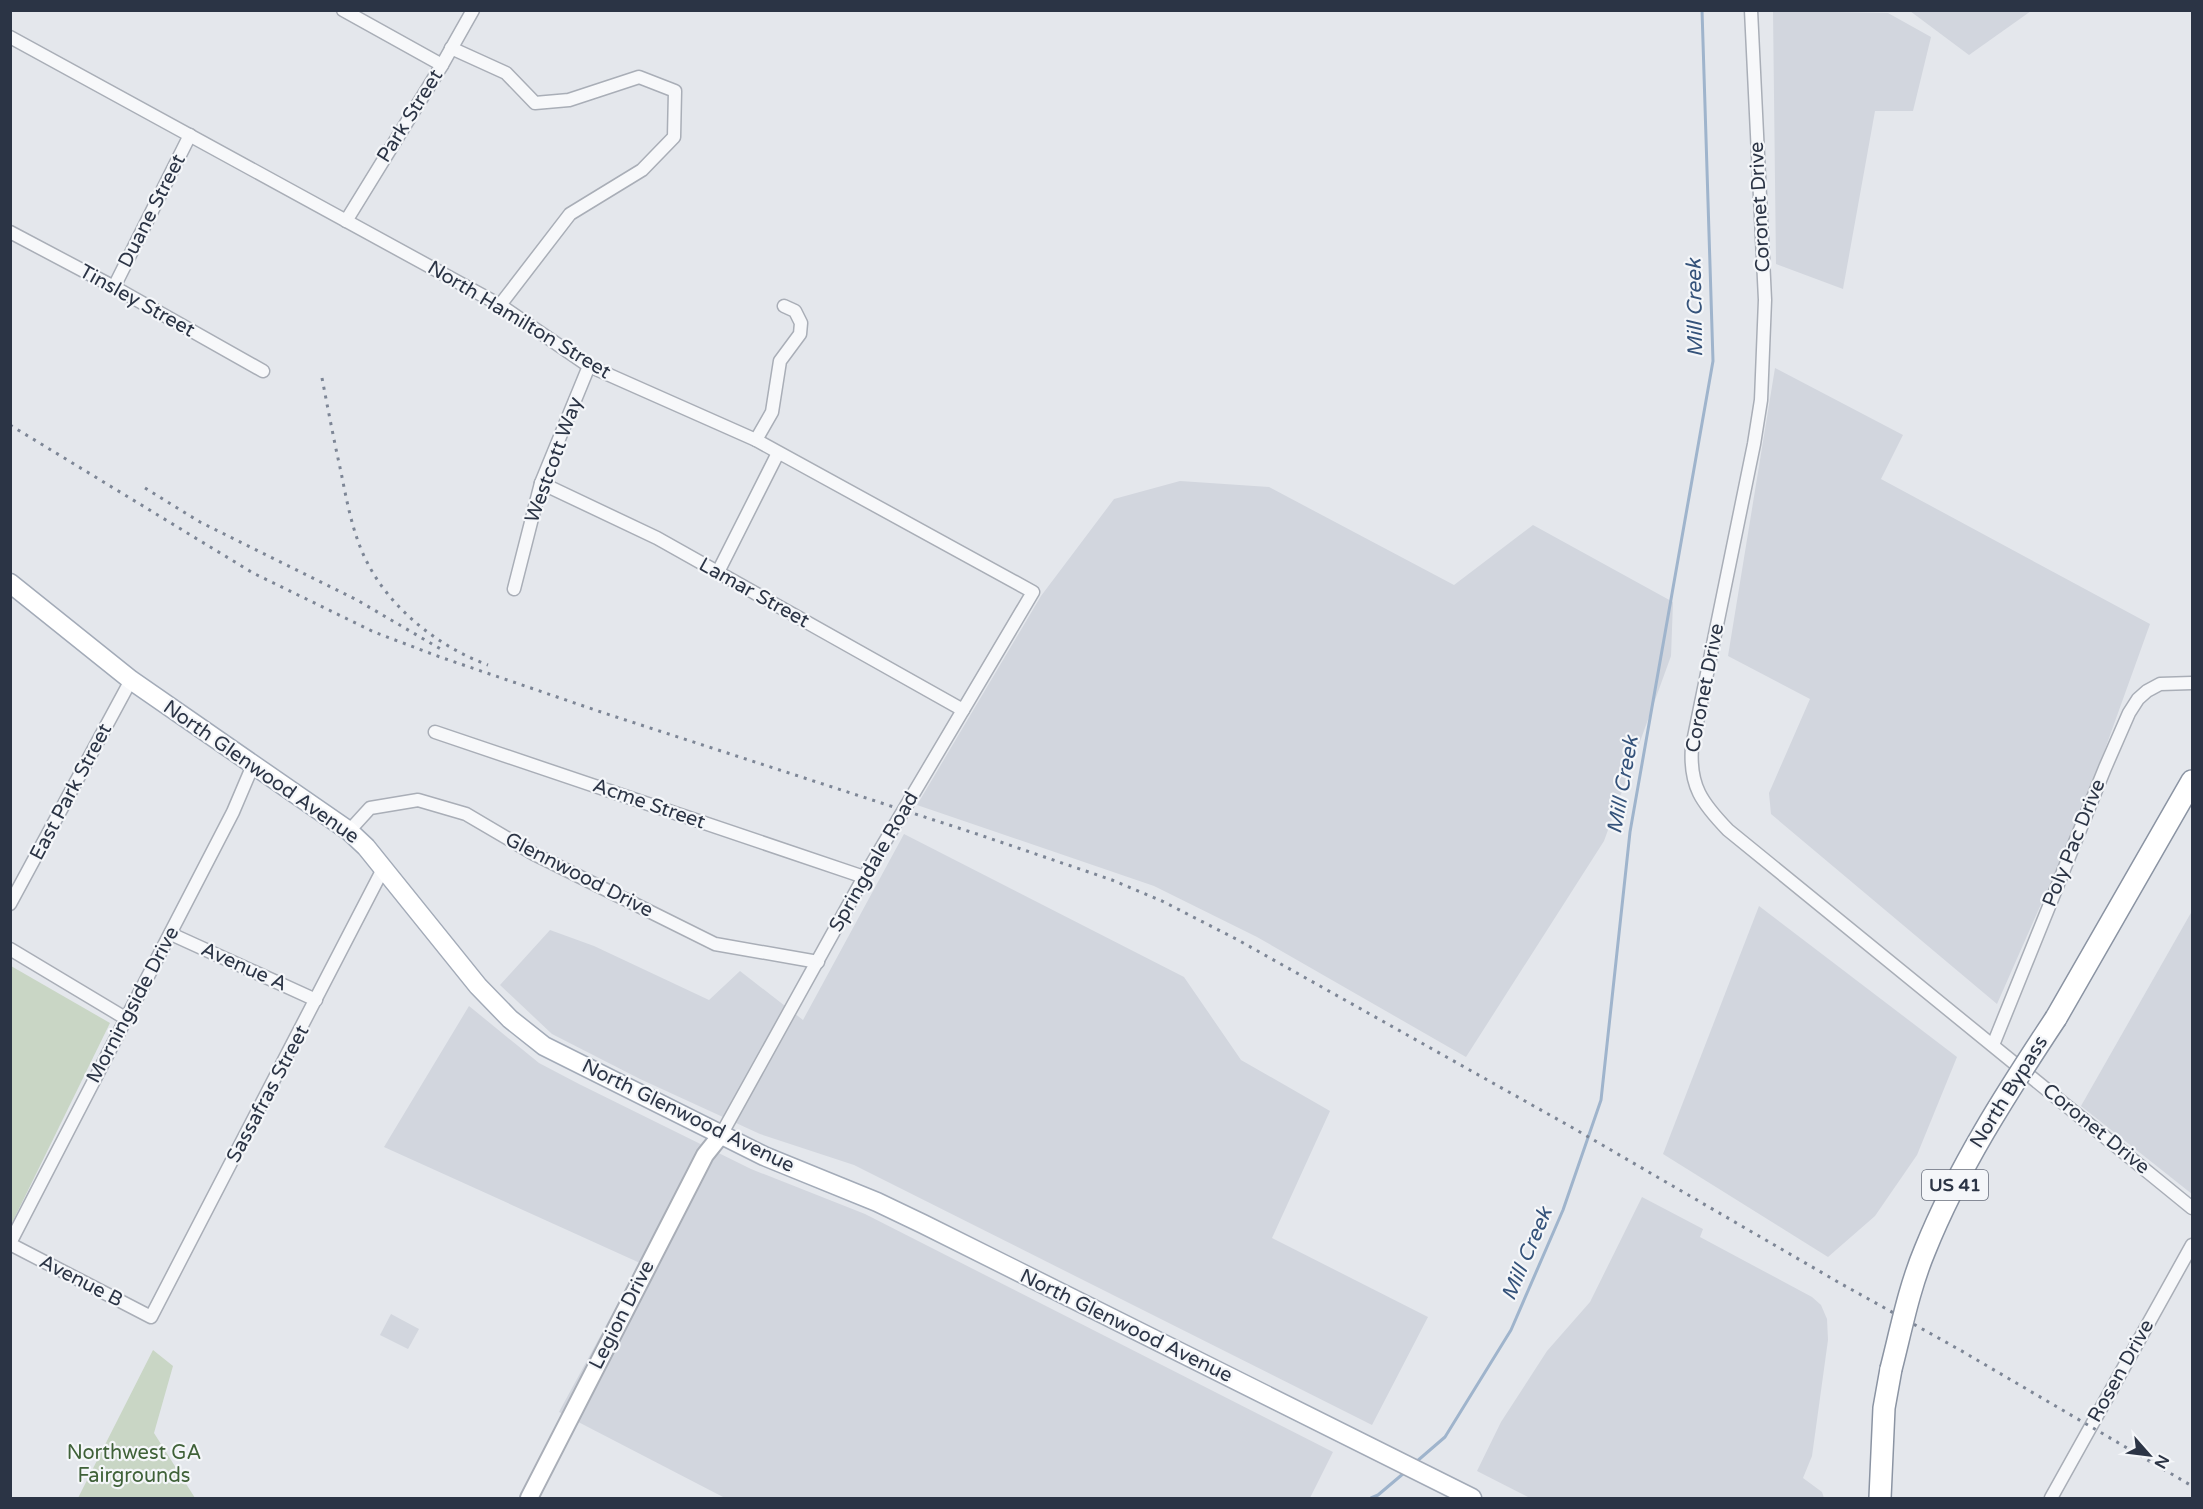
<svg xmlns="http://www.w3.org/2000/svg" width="2203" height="1509" viewBox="0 0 2203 1509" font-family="'Varela Round',sans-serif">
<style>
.built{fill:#d2d6de}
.green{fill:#c9d6c5}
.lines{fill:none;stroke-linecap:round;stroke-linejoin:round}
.stream{stroke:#9fb4cc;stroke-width:3}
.street-casing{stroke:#a9aeb7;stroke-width:15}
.secondary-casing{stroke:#a9aeb7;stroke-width:20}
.primary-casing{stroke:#a3abb8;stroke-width:21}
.highway-casing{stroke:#8b94a3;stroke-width:24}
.street{stroke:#f7f8fa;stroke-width:12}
.secondary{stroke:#fff;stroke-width:16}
.primary{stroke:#fff;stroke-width:18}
.highway{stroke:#fff;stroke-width:21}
.rail{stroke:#7d8696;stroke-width:3;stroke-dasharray:3 6;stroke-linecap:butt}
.highway-bridge-casing{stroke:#8b94a3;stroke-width:24;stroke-linecap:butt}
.highway-bridge{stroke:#fff;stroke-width:21}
.labels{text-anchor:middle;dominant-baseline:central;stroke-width:4.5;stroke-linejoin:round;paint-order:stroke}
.shield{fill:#f4f6f9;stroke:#676e7b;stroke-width:1.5}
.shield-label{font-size:18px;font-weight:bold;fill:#2b3445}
.street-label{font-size:20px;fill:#2b3445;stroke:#f4f6f9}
.park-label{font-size:20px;fill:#3f6138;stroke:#f4f6f9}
.water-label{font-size:21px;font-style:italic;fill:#34527a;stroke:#f4f6f9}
</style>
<rect width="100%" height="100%" fill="#e4e7ec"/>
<g class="built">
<polygon points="1773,11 1888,13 1931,37 1913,111 1875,111 1843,289 1776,264"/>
<polygon points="1910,11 2031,11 1969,55"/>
<polygon points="1775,368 1903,435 1881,479 2150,624 2086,802 1997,1004 1771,814 1769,793 1810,699 1728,656"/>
<polygon points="1180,481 1269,487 1454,585 1533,525 1673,602 1671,656 1604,841 1466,1057 1257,937 1154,886 917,805 1041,596 1114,499"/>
<polygon points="904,834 1184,977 1241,1060 1330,1111 1272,1238 1428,1317 1372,1425 854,1165 760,1134 640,1079 552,1034 500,985 550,930 594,946 709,1000 740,971 803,1020"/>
<polygon points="1759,906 1957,1057 1917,1155 1875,1216 1828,1257 1663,1154"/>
<polygon points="2192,911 2192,1194 2081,1106"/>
<polygon points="469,1006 539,1063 579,1084 751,1169 865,1214 1333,1452 1310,1498 725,1498 559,1412 640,1263 384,1147"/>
<polygon points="1642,1197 1703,1229 1700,1237 1812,1297 1821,1305 1827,1319 1828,1340 1812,1456 1803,1478 1822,1492 1824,1498 1530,1498 1477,1471 1501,1422 1547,1351 1590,1302"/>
<polygon points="391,1314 419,1329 408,1349 380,1335"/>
</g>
<g class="green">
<polygon points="11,966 110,1023 11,1225 10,966"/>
<polygon points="153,1350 173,1366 154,1433 195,1498 78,1498"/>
</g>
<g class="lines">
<g class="stream">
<polyline points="1416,1462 1445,1437 1511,1330 1563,1210 1601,1100 1630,832 1713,361 1702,10"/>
<polyline points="1371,1498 1378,1495 1404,1473"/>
</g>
<defs>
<g id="street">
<polyline points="343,10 442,65"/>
<path d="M1751,10L1765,300L1761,400L1754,444L1692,747C1689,786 1702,803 1728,830L2192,1208"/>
<polyline points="10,37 500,305 589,366 756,440 1033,592 864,877 721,1135"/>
<polyline points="451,48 506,73 535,103 569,100 639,77 675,91 674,137 642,170 570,214 500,305"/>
<polyline points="346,221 442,65 473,10"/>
<polyline points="10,232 114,287 263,371"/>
<polyline points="114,287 190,135"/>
<polyline points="756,440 772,412 780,361 800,334 801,323 795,311 784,306"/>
<polyline points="541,483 657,538 963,710"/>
<polyline points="718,572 778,453"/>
<polyline points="514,589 541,483 589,366"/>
<polyline points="435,732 864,877"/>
<polyline points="349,831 370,808 418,800 466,814 534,854 715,944 818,962"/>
<polyline points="10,904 131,680"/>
<polyline points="171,934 316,1000"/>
<polyline points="10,949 125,1018"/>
<polyline points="1993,1045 2105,768 2129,713 2138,699 2147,691 2160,684 2192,683"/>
<polyline points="10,1243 233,812 253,765"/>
<polyline points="10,1244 151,1317 383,869"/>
<polyline points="2051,1498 2192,1245"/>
</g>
<polyline id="secondary" points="529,1498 705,1155 721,1135"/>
<polyline id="primary" points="10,583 131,680 349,831 366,847 478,986 510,1019 544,1046 764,1156 877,1202 923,1224 1472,1498"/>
<g id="highway">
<polyline points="2056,1018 2192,781"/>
<polyline points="1880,1498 1884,1408 1891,1369"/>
</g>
</defs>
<use href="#street" class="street-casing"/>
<use href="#secondary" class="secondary-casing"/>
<use href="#primary" class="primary-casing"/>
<use href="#highway" class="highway-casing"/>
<use href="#street" class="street"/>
<use href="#secondary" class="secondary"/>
<use href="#primary" class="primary"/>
<use href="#highway" class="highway"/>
<g class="rail">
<path d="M322,378C328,409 334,441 341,472C347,502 353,536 368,564C392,610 439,647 488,665"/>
<polyline points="10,425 253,573 374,632 440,657 604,713 977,834 1112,880 1162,901 1238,940 1573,1128 1838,1282 1960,1350 2192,1486"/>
<polyline points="145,488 200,522 357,600 444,651"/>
</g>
<defs>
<path id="highway-bridge" d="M1891,1369C1901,1330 1909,1288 1925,1250C1958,1168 2007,1092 2056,1018"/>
</defs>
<use href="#highway-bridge" class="highway-bridge-casing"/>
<use href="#highway-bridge" class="highway-bridge"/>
</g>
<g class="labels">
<rect class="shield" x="1922" y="1170" width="66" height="30" rx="4.5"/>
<g class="shield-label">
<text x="1955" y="1185">US 41</text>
</g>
<g class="street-label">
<text transform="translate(410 116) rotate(-58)">Park Street</text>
<text transform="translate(1760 207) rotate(-93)">Coronet Drive</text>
<text transform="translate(152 211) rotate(-63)">Duane Street</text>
<text transform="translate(137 301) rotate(29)">Tinsley Street</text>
<text transform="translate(519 320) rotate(31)">North Hamilton Street</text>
<text transform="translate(554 460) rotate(-70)">Westcott Way</text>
<text transform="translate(754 593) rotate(29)">Lamar Street</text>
<text transform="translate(1705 688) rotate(-79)">Coronet Drive</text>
<text transform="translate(261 772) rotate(35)">North Glenwood Avenue</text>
<text transform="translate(71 792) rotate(-62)">East Park Street</text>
<text transform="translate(649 804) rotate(19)">Acme Street</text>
<text transform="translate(2074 843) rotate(-68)">Poly Pac Drive</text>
<text transform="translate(874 862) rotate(-60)">Springdale Road</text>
<text transform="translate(579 875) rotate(27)">Glennwood Drive</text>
<text transform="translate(244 967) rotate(24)">Avenue A</text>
<text transform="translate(133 1005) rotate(-62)">Morningside Drive</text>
<text transform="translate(2009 1092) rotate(-58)">North Bypass</text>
<text transform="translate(268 1094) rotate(-62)">Sassafras Street</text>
<text transform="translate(688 1116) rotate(26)">North Glenwood Avenue</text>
<text transform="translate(2096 1129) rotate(39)">Coronet Drive</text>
<text transform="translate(81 1281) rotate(27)">Avenue B</text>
<text transform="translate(622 1315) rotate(-63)">Legion Drive</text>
<text transform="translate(1126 1326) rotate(26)">North Glenwood Avenue</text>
<text transform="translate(2121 1371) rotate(-61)">Rosen Drive</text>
</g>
<g class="park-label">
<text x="134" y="1453">Northwest GA<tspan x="134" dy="23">Fairgrounds</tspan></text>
</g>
<g class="water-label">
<text transform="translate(1695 308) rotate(-91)">Mill Creek</text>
<text transform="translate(1623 785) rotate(-80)">Mill Creek</text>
<text transform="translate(1527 1254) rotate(-67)">Mill Creek</text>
</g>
</g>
<rect width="2203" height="1509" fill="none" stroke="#2b3445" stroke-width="24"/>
<g transform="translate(2149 1455) rotate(118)" stroke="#f4f6f9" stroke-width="4.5" paint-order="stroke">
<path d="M0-4.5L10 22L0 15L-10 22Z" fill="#2b3445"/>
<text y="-9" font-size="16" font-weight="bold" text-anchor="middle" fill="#2b3445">N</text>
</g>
</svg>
